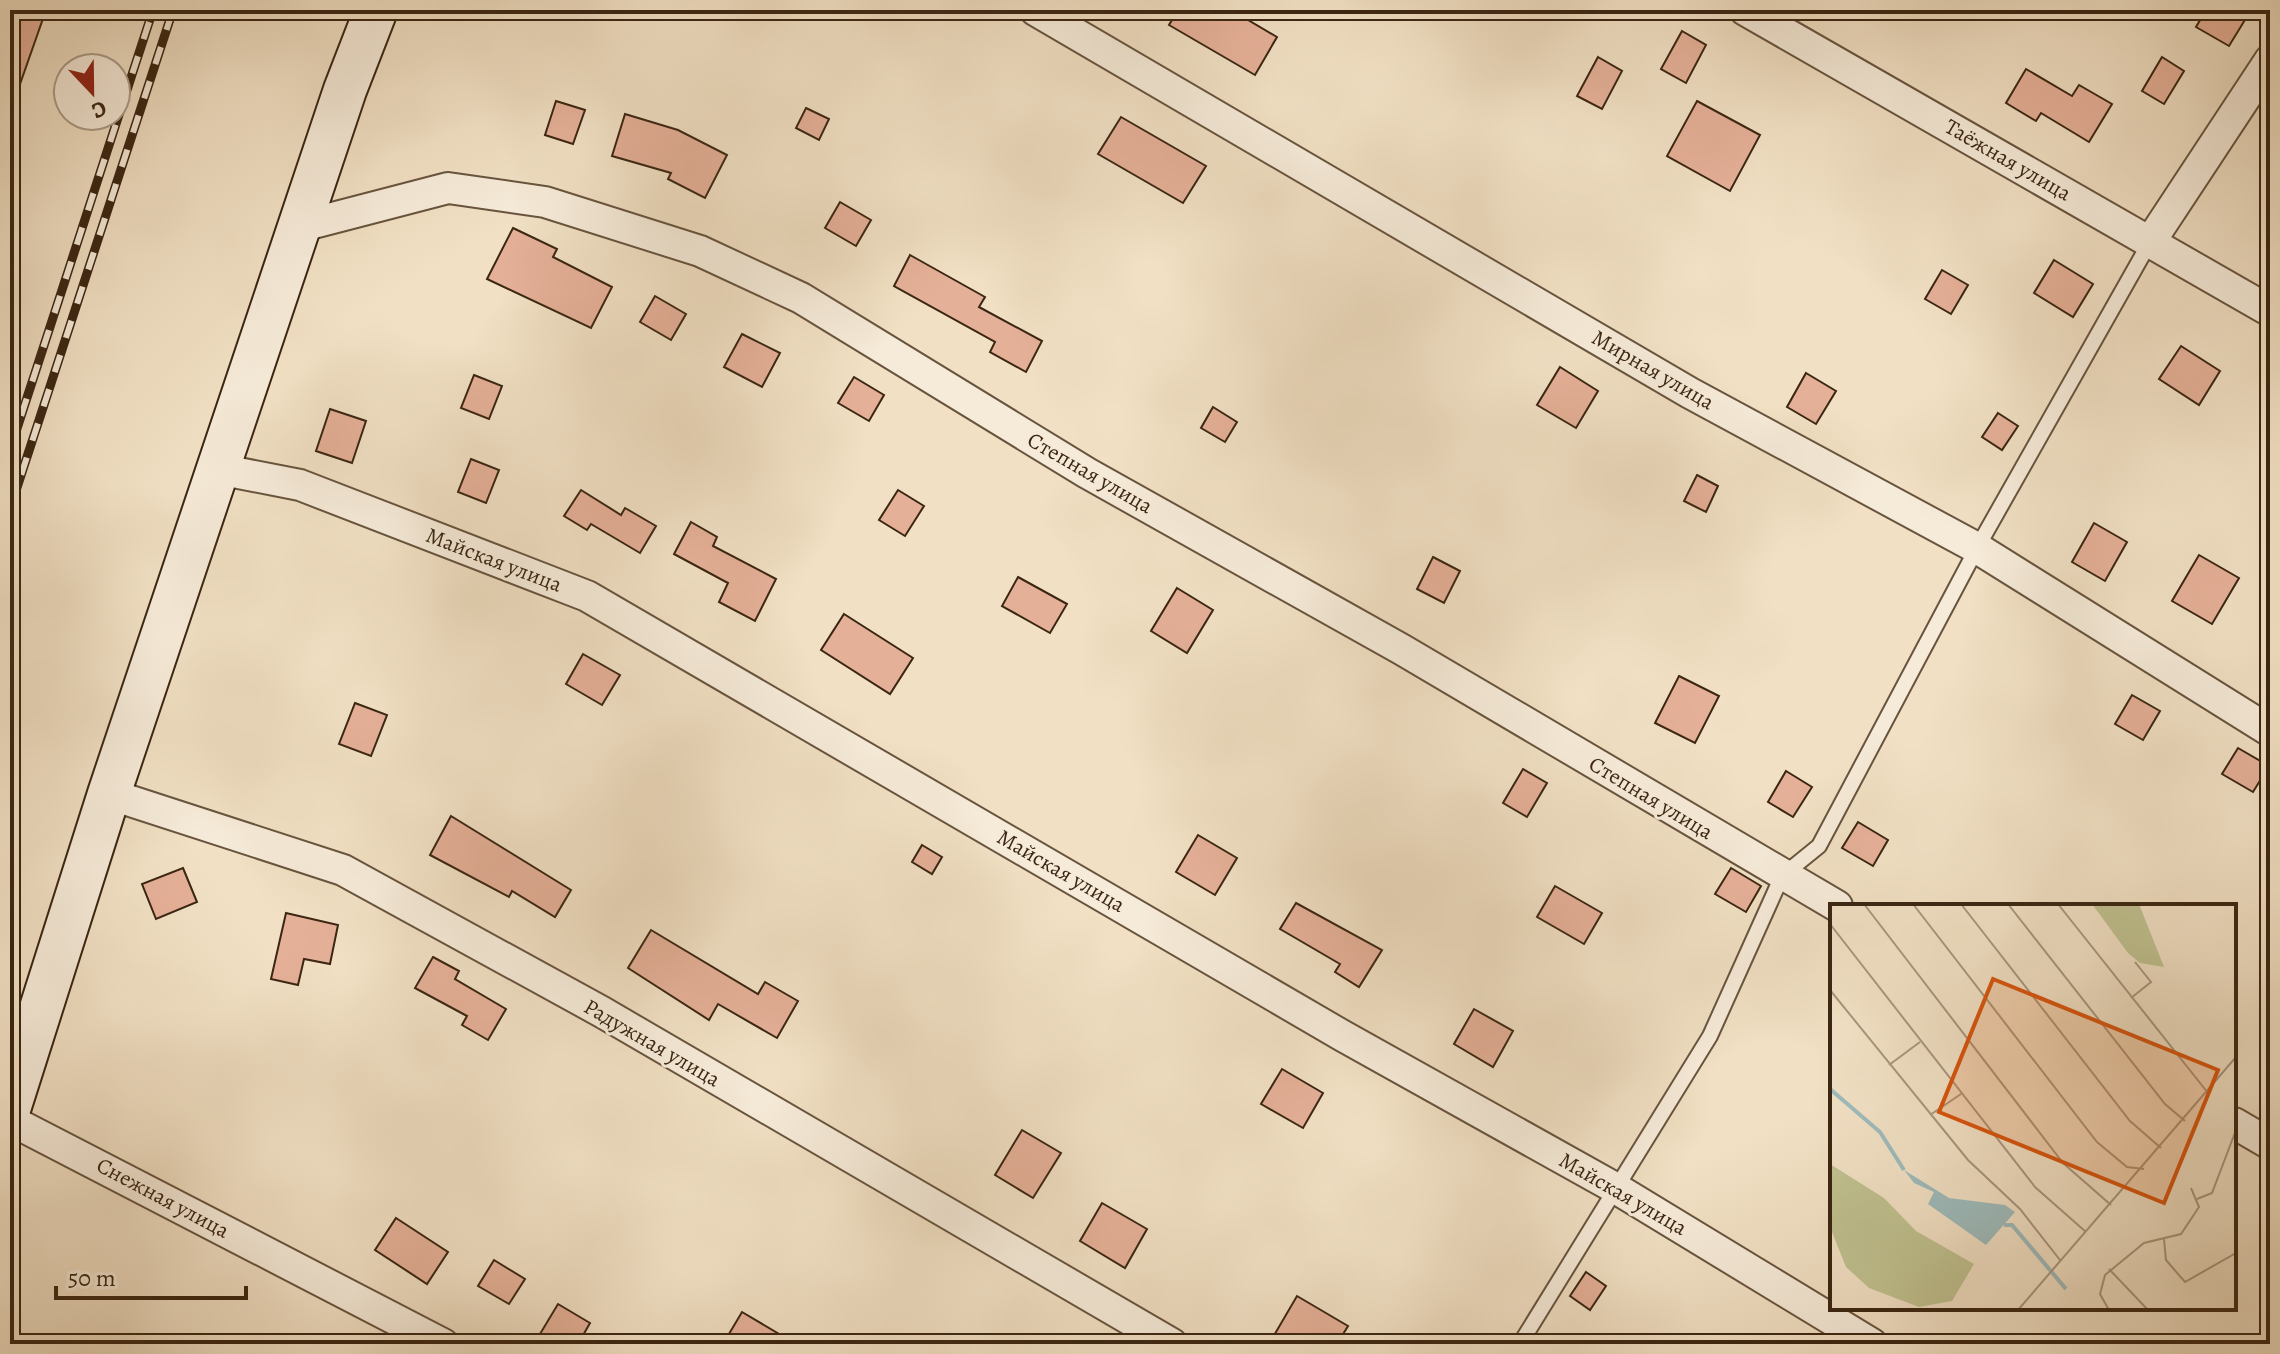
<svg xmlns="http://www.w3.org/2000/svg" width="2280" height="1354" viewBox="0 0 2280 1354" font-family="Alegreya,serif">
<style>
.building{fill:#e5b098;stroke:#3b2612;stroke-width:2}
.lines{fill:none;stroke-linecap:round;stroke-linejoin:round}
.lane-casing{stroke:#68543e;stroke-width:18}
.street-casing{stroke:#68543e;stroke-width:34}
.secondary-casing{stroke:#3b2612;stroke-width:46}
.lane{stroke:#f6ebd9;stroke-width:14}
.street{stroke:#f6ebd9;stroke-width:30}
.secondary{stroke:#f6ebd9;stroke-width:42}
.rail-casing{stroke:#3b2612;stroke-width:9}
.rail{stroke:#f6ebd9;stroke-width:6;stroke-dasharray:18;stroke-linecap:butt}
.labels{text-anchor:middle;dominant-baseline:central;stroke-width:6;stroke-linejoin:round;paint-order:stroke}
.street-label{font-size:22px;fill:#3b2612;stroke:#f6ebd9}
.inset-river{fill:none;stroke:#9ebbbc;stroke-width:4}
.inset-road{fill:none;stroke:#a8967d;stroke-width:2}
.view{fill:#d7540d;fill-opacity:0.15;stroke:#d7540d;stroke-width:4}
.inset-edge{fill:none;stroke:#3b2612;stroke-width:4}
</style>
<rect width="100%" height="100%" fill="#f1e0c4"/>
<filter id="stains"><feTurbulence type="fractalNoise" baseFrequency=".0025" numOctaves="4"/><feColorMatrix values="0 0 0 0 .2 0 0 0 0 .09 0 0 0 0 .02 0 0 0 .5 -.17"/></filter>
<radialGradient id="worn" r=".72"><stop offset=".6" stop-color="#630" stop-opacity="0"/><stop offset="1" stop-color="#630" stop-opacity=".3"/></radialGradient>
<g class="building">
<polygon points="10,10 46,10 13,104 10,104"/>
<polygon points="1178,10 1231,10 1277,37 1255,75 1169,25"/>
<polygon points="2206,10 2251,10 2229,46 2196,27"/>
<polygon points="1682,31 1706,45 1686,83 1661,69"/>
<polygon points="1598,57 1622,71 1602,109 1577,96"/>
<polygon points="2162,57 2184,71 2164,104 2142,91"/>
<polygon points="2026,69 2072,96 2079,85 2112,104 2089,142 2041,113 2036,121 2006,103"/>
<polygon points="556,101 585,110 573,144 545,135"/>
<polygon points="1697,101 1760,135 1730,191 1667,156"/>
<polygon points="806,108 829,119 819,140 796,128"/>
<polygon points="625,114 678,130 727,155 705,198 668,179 671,173 612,156"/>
<polygon points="1121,117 1206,166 1183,203 1098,154"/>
<polygon points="840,202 871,220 856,246 825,228"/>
<polygon points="513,228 557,249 553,257 612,287 591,328 487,279"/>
<polygon points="910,255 985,297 979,307 1042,341 1026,372 990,352 995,342 894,286"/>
<polygon points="2054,260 2093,284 2073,317 2034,293"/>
<polygon points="1942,270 1968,285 1951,314 1925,299"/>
<polygon points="655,296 686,314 671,340 640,322"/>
<polygon points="742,334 780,353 762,387 724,367"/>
<polygon points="2181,346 2220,371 2199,405 2159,379"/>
<polygon points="1560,367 1598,391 1576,428 1537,405"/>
<polygon points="1806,373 1836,391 1816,424 1787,407"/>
<polygon points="474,375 502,386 489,419 461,408"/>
<polygon points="854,377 884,395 869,421 838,403"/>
<polygon points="1213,407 1237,422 1225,442 1201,428"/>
<polygon points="330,409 366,421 352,463 316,451"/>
<polygon points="1998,413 2018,426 2002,450 1982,437"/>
<polygon points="471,459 499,470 486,503 458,492"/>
<polygon points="1697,475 1718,486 1706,512 1684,501"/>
<polygon points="581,490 621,515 625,508 656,526 640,553 591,524 587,530 564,516"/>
<polygon points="898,490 924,506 905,536 879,520"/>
<polygon points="691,522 717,537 713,546 776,579 755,621 719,602 728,583 674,554"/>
<polygon points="2094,523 2127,542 2105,581 2072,562"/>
<polygon points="2199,555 2239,578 2212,624 2172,601"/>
<polygon points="1433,557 1460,571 1444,603 1417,589"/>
<polygon points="1018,577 1067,604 1050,633 1002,606"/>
<polygon points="1177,588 1213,610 1187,653 1151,631"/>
<polygon points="844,614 913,658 890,694 821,650"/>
<polygon points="583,654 620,675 602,705 566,684"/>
<polygon points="1679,676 1719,696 1695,743 1655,723"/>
<polygon points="2132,695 2160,711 2143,740 2115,724"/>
<polygon points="355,703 387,715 371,756 339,744"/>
<polygon points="2238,748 2269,766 2253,792 2222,774"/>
<polygon points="1523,769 1547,783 1527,817 1503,803"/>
<polygon points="1786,771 1812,787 1793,817 1768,802"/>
<polygon points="451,816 571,890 555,917 512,891 509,897 430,855"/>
<polygon points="1858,822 1888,840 1873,866 1842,848"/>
<polygon points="1198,835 1237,858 1215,895 1176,872"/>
<polygon points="922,845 942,857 932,874 912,862"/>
<polygon points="183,868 197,902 156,919 142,884"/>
<polygon points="1731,868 1761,886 1746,912 1715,894"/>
<polygon points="1555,886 1602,913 1584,944 1537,917"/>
<polygon points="1296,903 1382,950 1359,987 1335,972 1340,964 1280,929"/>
<polygon points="286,913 338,925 330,964 304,959 298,985 271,979"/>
<polygon points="651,930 758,994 765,982 798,1001 777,1038 718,1004 709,1020 628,968"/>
<polygon points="433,957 459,971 455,979 506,1009 488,1040 462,1025 467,1016 415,988"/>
<polygon points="1474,1009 1513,1031 1493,1067 1454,1044"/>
<polygon points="1282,1069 1323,1093 1303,1128 1261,1104"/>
<polygon points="1022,1130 1061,1153 1033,1198 995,1175"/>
<polygon points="1102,1203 1147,1229 1125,1268 1080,1241"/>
<polygon points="396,1218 448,1252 427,1284 375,1250"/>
<polygon points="494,1260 525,1279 509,1304 478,1286"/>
<polygon points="1586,1272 1606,1286 1590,1310 1570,1296"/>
<polygon points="1297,1296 1348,1326 1337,1344 1269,1344"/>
<polygon points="558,1304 590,1323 578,1344 534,1344"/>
<polygon points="742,1312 796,1344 723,1344"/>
</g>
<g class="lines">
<defs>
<polyline id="lane" points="1520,1344 1710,1036 1782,876 1819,846 1977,548 2150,242"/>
<g id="street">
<polyline points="1035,10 1690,393 1977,548 2270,731"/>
<polyline points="1745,10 2270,311"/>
<polyline points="298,227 448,188 545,202 700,251 801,298 1087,473 1401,649 1837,906"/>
<polyline points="2150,242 2270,60"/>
<polyline points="218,469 300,485 587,596 1343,1036 1617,1189 1872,1344"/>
<polyline points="109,794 343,870 602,1012 1172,1344"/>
<polyline points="10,1120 443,1344"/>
<polyline points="2234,1123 2270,1144"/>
</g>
<polyline id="secondary" points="10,1106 109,794 345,90 376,10"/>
</defs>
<use href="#lane" class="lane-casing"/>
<use href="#street" class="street-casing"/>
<use href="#secondary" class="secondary-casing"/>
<use href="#lane" class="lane"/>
<use href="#street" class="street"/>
<use href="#secondary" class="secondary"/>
<defs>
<g id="rail">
<polyline points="10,450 153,10"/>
<polyline points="10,509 173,10"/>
</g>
</defs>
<use href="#rail" class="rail-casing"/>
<use href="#rail" class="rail"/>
</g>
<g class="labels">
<g class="street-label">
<text transform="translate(2008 160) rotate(30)">Таёжная улица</text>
<text transform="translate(1653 370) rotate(30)">Мирная улица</text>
<text transform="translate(1090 473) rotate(30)">Степная улица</text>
<text transform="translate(494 560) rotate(21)">Майская улица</text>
<text transform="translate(1651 798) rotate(31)">Степная улица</text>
<text transform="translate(1061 871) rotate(30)">Майская улица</text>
<text transform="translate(652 1043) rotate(30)">Радужная улица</text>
<text transform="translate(1623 1194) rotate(30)">Майская улица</text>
<text transform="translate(163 1198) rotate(28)">Снежная улица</text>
</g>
</g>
<g transform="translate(1830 904)">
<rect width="406" height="406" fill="#f1e0c4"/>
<path d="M262,0H309L334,63L310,59L298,49ZM0,260L54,294L86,327L144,360L122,397L89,403L39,384L16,363L0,323Z" fill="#c0c190"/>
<path d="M74,266L119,294L175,301L185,308L156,341L98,300L104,288L84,279Z" fill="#9ebbbc"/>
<path class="inset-river" d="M0,185L50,228L74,266M174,321H182L236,385"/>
<path class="inset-road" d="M34,0L233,259L281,301M83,0L267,238L297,263L314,265M131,0L300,217L331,244M178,0L335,200L355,217M228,0L378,189M0,20L205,283L256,328M0,86L138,256L190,305L230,356M301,94L321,78L305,58M59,161L90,138M100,211L131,190M367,295L382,289L406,226M334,335L336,356L355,378L406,349M279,365L318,406M188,406L406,153M279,406L270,390L275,371L314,339L351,330L369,303L361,284"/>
<path class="view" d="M163,75L388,166L334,299L109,208Z"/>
<rect width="406" height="406" class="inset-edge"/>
</g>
<rect width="2280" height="1354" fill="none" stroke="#f1e0c4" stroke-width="40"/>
<rect x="12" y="12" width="2256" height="1330" fill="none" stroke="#3b2612" stroke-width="4"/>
<rect x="20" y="20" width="2240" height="1314" fill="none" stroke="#3b2612" stroke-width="2"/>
<g transform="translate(92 92) rotate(158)"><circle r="38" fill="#f6ebd9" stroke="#ab9c89" stroke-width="2"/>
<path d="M0-6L14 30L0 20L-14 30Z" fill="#8f2418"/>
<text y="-12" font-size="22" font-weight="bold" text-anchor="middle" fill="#3b2612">С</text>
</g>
<path d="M56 1286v12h190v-12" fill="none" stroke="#3b2612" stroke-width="4"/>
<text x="68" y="1286" font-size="24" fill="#3b2612" stroke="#f6ebd9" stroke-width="6" paint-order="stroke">50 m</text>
<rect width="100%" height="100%" filter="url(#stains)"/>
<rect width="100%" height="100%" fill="url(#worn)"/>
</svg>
